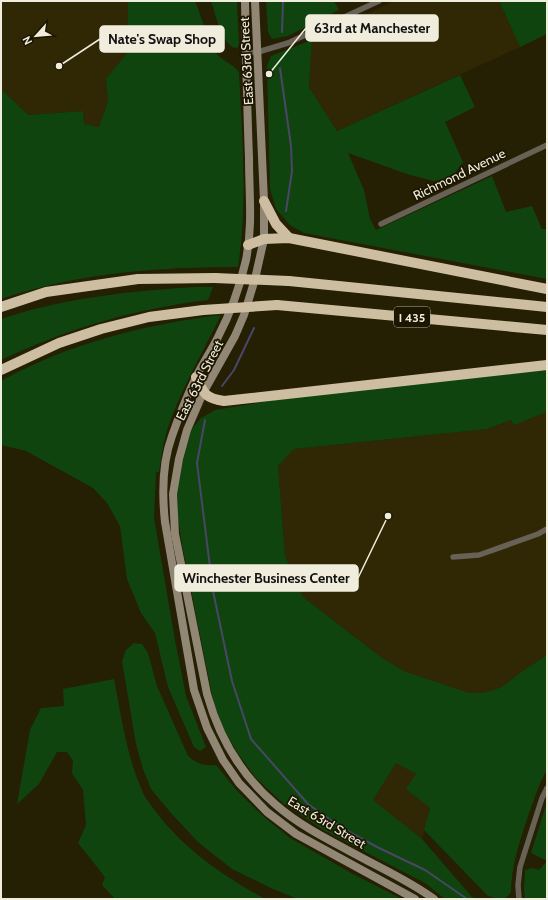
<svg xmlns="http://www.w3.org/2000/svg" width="548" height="900" viewBox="0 0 548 900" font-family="Cabin,sans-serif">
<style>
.built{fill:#302804}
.green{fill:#10440e}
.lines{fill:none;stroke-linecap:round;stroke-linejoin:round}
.stream{stroke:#484767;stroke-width:2}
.minor{stroke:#676156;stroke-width:5.5}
.secondary{stroke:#918774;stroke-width:8}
.motorway{stroke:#cebea1;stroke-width:10}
.motorway-bridge{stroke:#cebea1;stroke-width:10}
.labels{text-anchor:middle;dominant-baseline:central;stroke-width:3.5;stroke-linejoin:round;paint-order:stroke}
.shield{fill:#1c1600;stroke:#b0ac9b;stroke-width:1}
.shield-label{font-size:12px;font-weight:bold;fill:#f0eddd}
.street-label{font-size:13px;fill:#f0eddd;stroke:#1c1600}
.leader{fill:none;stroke:#f0eddd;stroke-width:1.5}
.callout-dot{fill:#f0eddd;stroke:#1c1600;stroke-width:1.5}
.callout{fill:#f0eddd;stroke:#f0eddd;stroke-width:1.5}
.callout-label{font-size:14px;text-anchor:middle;font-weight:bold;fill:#111}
</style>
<rect width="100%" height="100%" fill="#251f04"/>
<g class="built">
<polygon points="1,1 128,1 127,53 106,79 108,101 99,127 84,124 83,111 28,115 1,89"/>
<polygon points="394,1 499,1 520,47 337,131 309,87 312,40"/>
<polygon points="547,412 547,655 524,670 502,687 483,693 469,693 406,672 382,658 303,597 285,556 278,466 294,449 487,429 512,420 514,425"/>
<polygon points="396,763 416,774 430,808 422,839 373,800"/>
</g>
<g class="green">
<path d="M128,1H195C201,15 208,43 217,54C224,62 233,64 239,72C242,137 248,203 238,267C158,267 77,273 1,299V89L28,115L83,111L84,124L99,127L108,101L106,79L127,53Z"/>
<path d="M211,1H237L239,45L237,48C223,49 215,12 211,1Z"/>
<polygon points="266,1 334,1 339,10 288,36 272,39 268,32"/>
<polygon points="499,1 547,1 547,34 520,47"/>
<polygon points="312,40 309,87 337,131 460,75 475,107 445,122 463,162 452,177 434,181 410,175 348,153 364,190 370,219 376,230 492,176 506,212 532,206 542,229 547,229 547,279 304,233 290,225 276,209 270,189 267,66 271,56 276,54"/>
<path d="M195,287H213L208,300C134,309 69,328 1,360V319C64,298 130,291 195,287Z"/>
<path d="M221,315C203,352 180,391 167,430C163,444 161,458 159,472H156L154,518L175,640L186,696L206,747L200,751L194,747L168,687L155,633L141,613L127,579L120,526L107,503L93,488L26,451L1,445V381C67,344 146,324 221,315Z"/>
<path d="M547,370V412L514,425L511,420L487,429L294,449L278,466L285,556L303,597L382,658L406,672L469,693H483L502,687L524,670L547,655V770C539,783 535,798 529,813C521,838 511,865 511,892L506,898L498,899L488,896L424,830L430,808L406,789L416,774L396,763L373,800L422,839L472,897L476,899H445L425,883L325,831L284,804L256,778L239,755L223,728L214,705L183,550L178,519L177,490L183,460L191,430L201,418L215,410L288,398Z"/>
<path d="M134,643L142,644L148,653L157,686L188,756C197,764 204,766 216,765L238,792L264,817L290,838L351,873L402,899H298L273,889L232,869L198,842L170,812L151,789L143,769L136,744L122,661L126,650Z"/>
<path d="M114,679C121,714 127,758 142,790C144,797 149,802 153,808C182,848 223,876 265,899H115L102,885L105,877L78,843L86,825L83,790L72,773L73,761L67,752H57L39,784L17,804L30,730L41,708L64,706L63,689Z"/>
<polygon points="547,802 547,899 525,899 524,890 525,870 532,868 539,870 547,861 531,853"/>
</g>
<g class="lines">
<g class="stream">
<polyline points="282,32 283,1"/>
<polyline points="280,68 291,146 292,171 286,211"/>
<polyline points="222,386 234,370 254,328"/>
<polyline points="205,420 197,463 213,591 232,681 251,739 308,804 342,828 377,847 425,870 467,899"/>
</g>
<g class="minor">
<polyline points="246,53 258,52 288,43 379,1"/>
<polyline points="381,224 547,145"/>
<polyline points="453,557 479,555 538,534 547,529"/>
<polyline points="519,899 518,885 520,867 542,798 547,788"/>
</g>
<g class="secondary">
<path d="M245,1C246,53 247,106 249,158C249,194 253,225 246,260C240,286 230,314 218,337C211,351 203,363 196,377C187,396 179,416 172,436C162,463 162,494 165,522L194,690L207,728L223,760L239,783L267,812L296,834L415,899"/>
<path d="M255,1L264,201V239L255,279L244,315L235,336L203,393L187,430L179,459L173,494L175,534L207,694C219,737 241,775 275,804C302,828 337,844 368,861C391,873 414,884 434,899"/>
</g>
<g class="motorway">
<polyline points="264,201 276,224 289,238"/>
<polyline points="248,245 264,239 289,238 547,289"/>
<polyline points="289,281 547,307"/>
<polyline points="277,305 547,330"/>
<polyline points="1,307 46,292 138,279 215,278"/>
<polyline points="1,370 59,343 101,329 149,317 203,310"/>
<path d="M196,377C204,394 205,398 224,401L547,365"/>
</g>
<g class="motorway-bridge">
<polyline points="215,278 289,281"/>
<polyline points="203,310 277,305"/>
</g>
</g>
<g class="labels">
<rect class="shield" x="394" y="307" width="36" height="20" rx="3"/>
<g class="shield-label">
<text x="412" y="317">I 435</text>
</g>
<g class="street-label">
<text transform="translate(246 61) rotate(-93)">East 63rd Street</text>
<text transform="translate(459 174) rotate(-26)">Richmond Avenue</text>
<text transform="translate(199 380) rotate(-63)">East 63rd Street</text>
<text transform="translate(327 822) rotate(31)">East 63rd Street</text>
</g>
</g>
<path class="leader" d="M269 74L306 28M59 66L100 39M388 516L358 578"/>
<g class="callout-dot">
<circle cx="269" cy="74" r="4"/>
<circle cx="59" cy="66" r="4"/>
<circle cx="388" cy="516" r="4"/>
</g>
<g class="callout">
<rect x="306" y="15" width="132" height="26" rx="4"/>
<rect x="100" y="26" width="124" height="26" rx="4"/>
<rect x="175" y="565" width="183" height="26" rx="4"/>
</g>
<g class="callout-label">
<text x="372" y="33">63rd at Manchester</text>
<text x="162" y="44">Nate's Swap Shop</text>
<text x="266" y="583">Winchester Business Center</text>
</g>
<rect width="548" height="900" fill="none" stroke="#f0eddd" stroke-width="4"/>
<g transform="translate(36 36) rotate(243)" stroke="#1c1600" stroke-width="3" paint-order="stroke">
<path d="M0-3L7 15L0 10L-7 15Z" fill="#f0eddd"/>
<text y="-6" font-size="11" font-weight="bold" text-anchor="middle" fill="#f0eddd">N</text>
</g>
</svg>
